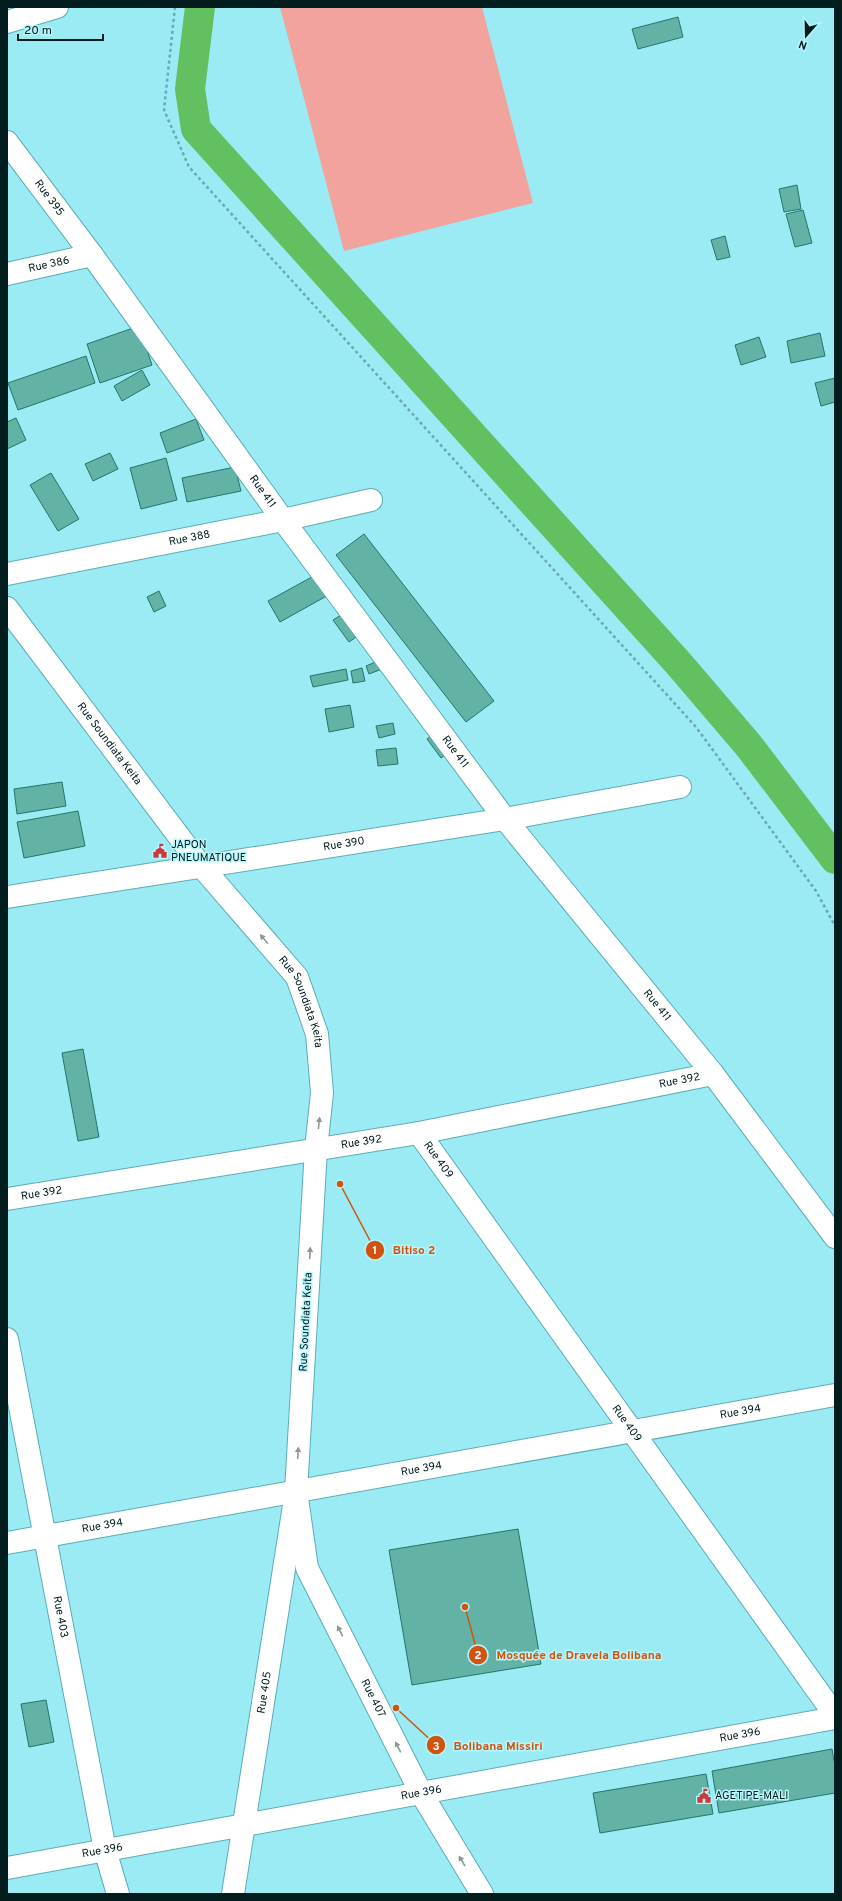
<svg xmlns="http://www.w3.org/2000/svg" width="842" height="1901" viewBox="0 0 842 1901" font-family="Overpass,sans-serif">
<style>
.green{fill:#f2a39e}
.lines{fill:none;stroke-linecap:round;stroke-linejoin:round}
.canal{stroke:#63c061;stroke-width:30}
.building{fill:#63b2a6;stroke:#22766b}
.street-casing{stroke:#5cadb4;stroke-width:24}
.secondary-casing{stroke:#5cadb4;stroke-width:24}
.path{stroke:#6aa9af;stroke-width:2.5;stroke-dasharray:3 3;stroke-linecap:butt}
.street{stroke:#fff;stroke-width:22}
.secondary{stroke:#fff;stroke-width:22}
.oneway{fill:#8d9899}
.labels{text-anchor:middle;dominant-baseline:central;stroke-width:3;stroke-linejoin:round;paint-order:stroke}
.street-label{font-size:11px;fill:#021b1d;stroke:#b6f6fc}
.poi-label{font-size:11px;fill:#021b1d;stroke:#b6f6fc;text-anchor:start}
.leader{fill:none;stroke:#d1530e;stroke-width:1.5}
.callout-dot{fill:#d1530e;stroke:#b6f6fc;stroke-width:1.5}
.mark-label{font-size:12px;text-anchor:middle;font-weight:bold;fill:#fff}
.callout-label{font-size:12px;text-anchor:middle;font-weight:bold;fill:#d1530e;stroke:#b6f6fc;stroke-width:3;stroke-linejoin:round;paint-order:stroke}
</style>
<rect width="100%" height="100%" fill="#9aebf3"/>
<polygon class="green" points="280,7 482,7 533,203 344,251"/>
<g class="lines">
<polyline class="canal" points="200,7 190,89 196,129 679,664 749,746 835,859"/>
</g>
<g class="building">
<polygon points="678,17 683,37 638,49 632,29"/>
<polygon points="797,185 801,209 784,212 779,189"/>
<polygon points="803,210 812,243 795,247 786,214"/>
<polygon points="725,236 730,257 717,260 711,240"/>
<polygon points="139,326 152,365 100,383 87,344"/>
<polygon points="820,333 825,356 791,363 787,341"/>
<polygon points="759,337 766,357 741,365 735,345"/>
<polygon points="86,356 95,383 18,410 8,383"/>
<polygon points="142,370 150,385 122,401 114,386"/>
<polygon points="835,378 835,402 821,406 815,383"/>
<polygon points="16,418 26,440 7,449 7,422"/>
<polygon points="196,419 204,440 167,453 160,433"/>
<polygon points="110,453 118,469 93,481 85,464"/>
<polygon points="166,458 177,500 141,509 130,468"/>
<polygon points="235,467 241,491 187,502 182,478"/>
<polygon points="51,473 79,519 58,531 30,485"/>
<polygon points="364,534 494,701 466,722 336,555"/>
<polygon points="321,572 332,593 280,622 268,601"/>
<polygon points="159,591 166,606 154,612 147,597"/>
<polygon points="346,612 362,633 349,642 333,620"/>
<polygon points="378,661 382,669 369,674 366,666"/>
<polygon points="362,668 365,681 353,683 351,671"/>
<polygon points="346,669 348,680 313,687 310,676"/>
<polygon points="350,705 354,727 329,732 325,709"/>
<polygon points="393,723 395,734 379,738 376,726"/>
<polygon points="441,728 456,747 441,758 427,739"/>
<polygon points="396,748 398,764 378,766 376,750"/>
<polygon points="62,782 66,806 17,814 14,789"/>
<polygon points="78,811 85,846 24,858 17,822"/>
<polygon points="83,1049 99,1137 78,1141 62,1053"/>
<polygon points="518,1529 541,1664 412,1685 389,1550"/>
<polygon points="46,1700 54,1742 29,1747 21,1704"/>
<polygon points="832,1749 835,1766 835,1793 719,1813 712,1771"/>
<polygon points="706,1774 713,1814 600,1833 593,1793"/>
</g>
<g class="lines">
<defs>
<g id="street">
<polyline points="7,22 57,7"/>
<path id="s1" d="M7,142L92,255L283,520L505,819L713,1074L835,1237"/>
<path id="s2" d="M7,274L92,255"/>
<path id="s3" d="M7,574L283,520L371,500"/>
<path id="s4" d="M7,897L505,819L680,787"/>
<path id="s5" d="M419,1133L835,1715"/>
<path id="s6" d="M7,1199L419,1133L713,1074"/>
<path id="s7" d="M7,1339L105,1850L118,1894"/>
<path id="s8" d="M7,1543L835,1395"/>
<path id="s9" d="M7,1868L835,1718"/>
<path id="s10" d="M233,1894L295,1499"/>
</g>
<g id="secondary">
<path id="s11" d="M7,608L202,867L297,977L317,1034L322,1093L316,1149L296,1491L307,1568L421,1793L482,1894"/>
</g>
</defs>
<use href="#street" class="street-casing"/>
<use href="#secondary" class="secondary-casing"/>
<polyline class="path" points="175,7 164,110 189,167 696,727 816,891 835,926"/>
<use href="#street" class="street"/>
<use href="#secondary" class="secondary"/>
</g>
<defs><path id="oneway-solid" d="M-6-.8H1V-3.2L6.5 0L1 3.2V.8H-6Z"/></defs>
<g class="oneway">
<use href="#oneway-solid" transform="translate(264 939) rotate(-131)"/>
<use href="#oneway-solid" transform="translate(319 1123) rotate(-84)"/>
<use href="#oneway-solid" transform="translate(310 1253) rotate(-87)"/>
<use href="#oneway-solid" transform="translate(298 1453) rotate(-87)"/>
<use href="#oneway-solid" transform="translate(340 1631) rotate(-117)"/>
<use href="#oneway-solid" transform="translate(398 1747) rotate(-117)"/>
<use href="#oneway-solid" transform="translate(462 1861) rotate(-121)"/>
</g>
<defs>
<symbol id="civic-bare" viewBox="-9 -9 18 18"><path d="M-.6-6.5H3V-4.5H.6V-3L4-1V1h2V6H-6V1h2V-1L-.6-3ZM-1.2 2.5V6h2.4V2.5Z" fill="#c9393f" stroke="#b6f6fc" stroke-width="2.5" paint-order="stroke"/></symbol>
</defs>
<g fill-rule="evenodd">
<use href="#civic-bare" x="150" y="841" width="20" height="20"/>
<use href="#civic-bare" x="694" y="1786" width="20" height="20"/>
</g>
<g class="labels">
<g class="street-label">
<text stroke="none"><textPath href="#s1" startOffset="70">Rue 395</textPath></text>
<text stroke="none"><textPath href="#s2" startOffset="43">Rue 386</textPath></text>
<text stroke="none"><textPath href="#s1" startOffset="433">Rue 411</textPath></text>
<text stroke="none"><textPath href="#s3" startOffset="186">Rue 388</textPath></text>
<text stroke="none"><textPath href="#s11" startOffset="170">Rue Soundiata Keita</textPath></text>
<text stroke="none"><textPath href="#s1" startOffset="757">Rue 411</textPath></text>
<text stroke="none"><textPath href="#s4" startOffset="341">Rue 390</textPath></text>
<text stroke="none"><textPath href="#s11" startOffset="494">Rue Soundiata Keita</textPath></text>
<text stroke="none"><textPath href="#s1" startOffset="1081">Rue 411</textPath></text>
<text stroke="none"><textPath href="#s6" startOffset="683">Rue 392</textPath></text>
<text stroke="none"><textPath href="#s6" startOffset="359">Rue 392</textPath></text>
<text stroke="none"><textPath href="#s5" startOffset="33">Rue 409</textPath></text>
<text stroke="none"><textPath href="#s6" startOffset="35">Rue 392</textPath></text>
<text transform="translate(306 1322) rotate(-87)">Rue Soundiata Keita</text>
<text stroke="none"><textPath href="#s8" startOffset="745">Rue 394</textPath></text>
<text stroke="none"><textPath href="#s5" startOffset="357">Rue 409</textPath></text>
<text stroke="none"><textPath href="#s8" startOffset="421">Rue 394</textPath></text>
<text stroke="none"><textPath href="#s8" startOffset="97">Rue 394</textPath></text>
<text stroke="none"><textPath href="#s7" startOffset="283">Rue 403</textPath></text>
<text stroke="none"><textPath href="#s10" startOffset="204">Rue 405</textPath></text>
<text stroke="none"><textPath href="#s11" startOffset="1212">Rue 407</textPath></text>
<text stroke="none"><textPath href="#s9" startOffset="745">Rue 396</textPath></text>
<text stroke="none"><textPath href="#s9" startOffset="421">Rue 396</textPath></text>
<text stroke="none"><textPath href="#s9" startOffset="97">Rue 396</textPath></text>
</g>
<g class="poi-label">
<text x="171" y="845">JAPON<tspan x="171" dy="13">PNEUMATIQUE</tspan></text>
<text x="715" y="1796">AGETIPE-MALI</text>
</g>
</g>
<path class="leader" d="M340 1184L375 1250M465 1607L478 1655M396 1708L436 1745"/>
<g class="callout-dot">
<circle cx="340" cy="1184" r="4"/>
<circle cx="465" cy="1607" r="4"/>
<circle cx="396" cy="1708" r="4"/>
<circle cx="375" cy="1250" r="10"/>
<circle cx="478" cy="1655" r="10"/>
<circle cx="436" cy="1745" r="10"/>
</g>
<g class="mark-label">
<text x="375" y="1254">1</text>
<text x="478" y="1659">2</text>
<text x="436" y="1750">3</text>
</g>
<g class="callout-label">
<text x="414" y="1254">Bitiso 2</text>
<text x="579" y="1659">Mosquée de Dravela Bolibana</text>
<text x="498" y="1750">Bolibana Missiri</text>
</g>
<rect width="842" height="1901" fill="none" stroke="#021b1d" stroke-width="16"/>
<g transform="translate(806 36) rotate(200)" stroke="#b6f6fc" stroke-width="3" paint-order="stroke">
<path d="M0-3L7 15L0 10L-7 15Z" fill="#021b1d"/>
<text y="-6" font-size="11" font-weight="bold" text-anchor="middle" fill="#021b1d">N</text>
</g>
<path d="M18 34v6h85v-6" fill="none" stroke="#021b1d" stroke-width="2"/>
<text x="24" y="34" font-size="12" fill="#021b1d" stroke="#b6f6fc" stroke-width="3" paint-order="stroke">20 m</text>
</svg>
